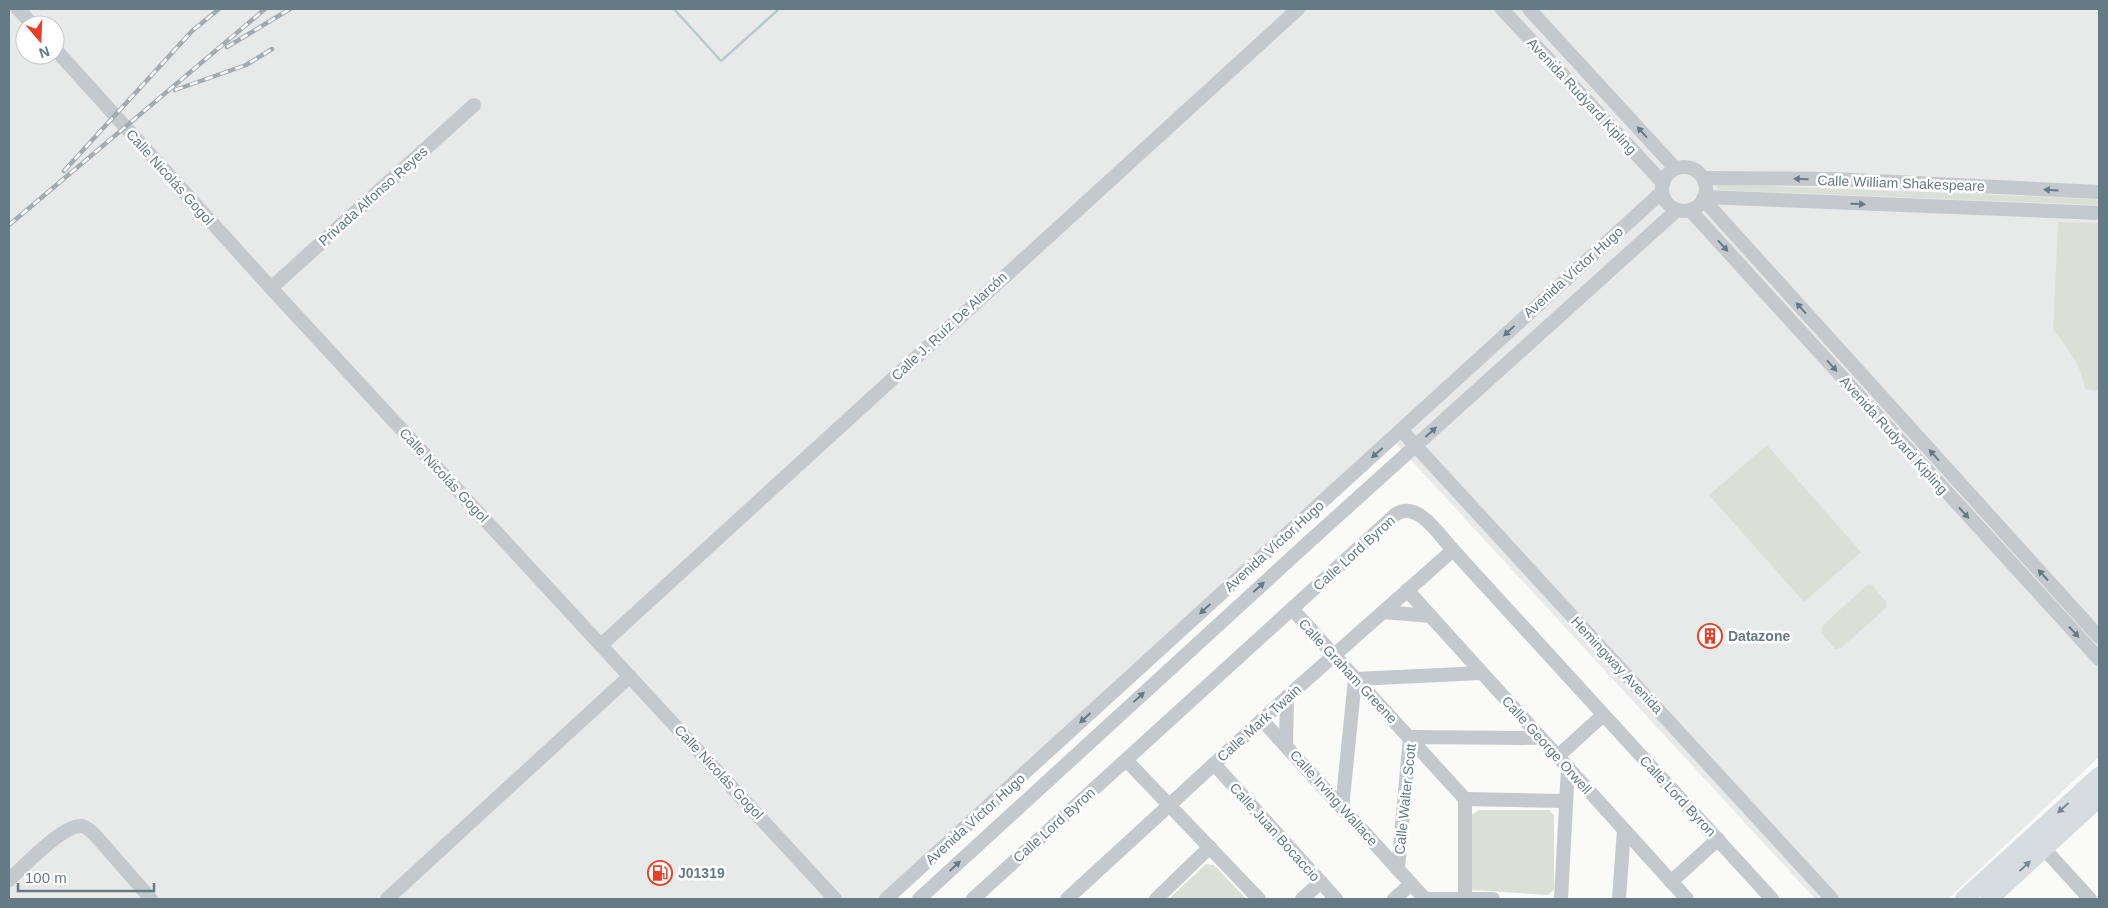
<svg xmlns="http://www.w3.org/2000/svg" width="2108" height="908" viewBox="0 0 2108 908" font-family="Arial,sans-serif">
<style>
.built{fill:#e8eae9;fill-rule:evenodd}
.green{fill:#dbe0d7}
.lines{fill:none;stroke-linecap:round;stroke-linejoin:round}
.stream{stroke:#bac9cc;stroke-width:2.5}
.minor{stroke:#c3c9cc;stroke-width:14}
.major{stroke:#d6dcdf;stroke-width:18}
.rail-casing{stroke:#a2acb0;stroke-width:4.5}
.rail{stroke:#fff;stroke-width:2.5;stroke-dasharray:8;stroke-linecap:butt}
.oneway{fill:#647a84}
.oneway2{fill:#758992}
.labels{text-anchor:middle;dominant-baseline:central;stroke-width:5;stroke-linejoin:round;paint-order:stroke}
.street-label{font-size:14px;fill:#647a84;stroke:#fff}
.poi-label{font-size:14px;font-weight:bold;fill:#647a84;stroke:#fff;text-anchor:start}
</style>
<rect width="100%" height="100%" fill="#fafaf8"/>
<path class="built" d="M9,9H2099V757L1948,899H1815L1387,434L885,899H9ZM25,25H55V55H25Z"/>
<g class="green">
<polygon points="1716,184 2099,199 2099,205 1718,190"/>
<path d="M2058,222L2099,223V391L2085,389C2082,367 2067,346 2053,330Z"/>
<polygon points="1767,445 1861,552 1804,602 1709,495"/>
<polygon points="1867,585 1873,586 1886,602 1886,608 1841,648 1835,649 1821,632 1822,626"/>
<polygon points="1479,810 1549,810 1554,815 1554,890 1547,895 1472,890 1471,815"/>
<polygon points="1206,864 1214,865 1246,899 1169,899"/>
</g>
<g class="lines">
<polyline class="stream" points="674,9 721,61 779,9"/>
<g class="minor">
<polyline points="18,9 33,25"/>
<polyline points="1502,9 1663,183"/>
<polyline points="1529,9 1675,168"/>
<polyline points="55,49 271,288 835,899"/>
<circle cx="1684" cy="189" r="22"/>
<polyline points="1703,178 1835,179 2099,192"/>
<polyline points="1704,197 2099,213"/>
<polyline points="1703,199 2099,637"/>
<polyline points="1690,210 2099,659"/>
<polyline points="271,288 474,105"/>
<polyline points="1402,431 1832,899"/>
<polyline points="1407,590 1687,899"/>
<polyline points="1292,609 1465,799 1465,898"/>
<polyline points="1383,612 1431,616"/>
<polyline points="601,645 1298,9"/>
<polyline points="1262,720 1425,899"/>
<polyline points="1286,745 1287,697"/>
<polyline points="1558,756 1602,716"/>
<polyline points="1126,760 1259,899"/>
<polyline points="1214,764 1336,899"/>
<polyline points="1465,799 1564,801"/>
<polyline points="1342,808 1355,679 1482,673"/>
<polyline points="2038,842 2090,899"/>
<polyline points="1398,869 1410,737 1541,738"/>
<path d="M9,880C23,867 63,824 82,826C87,827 91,831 95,835L151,899"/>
<polyline points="1671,882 1718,839"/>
<polyline points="387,899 630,676"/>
<polyline points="886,899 1662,192"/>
<polyline points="919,899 1311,540 1677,210"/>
<path d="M973,899L1396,514C1418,500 1440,536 1453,550L1772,899"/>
<polyline points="1067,899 1287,697 1453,550"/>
<polyline points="1156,899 1210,847"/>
<polyline points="1302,899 1321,882"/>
<polyline points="1394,899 1411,884"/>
<polyline points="1425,899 1493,899"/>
<polyline points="1561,899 1568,767"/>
<polyline points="1619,899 1624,830"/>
</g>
<g class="major">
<polyline points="1964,899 2099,776"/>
<polyline points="1989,899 2099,798"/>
</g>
<defs>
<g id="rail">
<polyline points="227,47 290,9"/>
<polyline points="175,90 246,65 272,49"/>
<polyline points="64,171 192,31 219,9"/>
<polyline points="9,225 265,9"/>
</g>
</defs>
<use href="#rail" class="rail-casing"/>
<use href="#rail" class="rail"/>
</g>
<defs><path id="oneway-solid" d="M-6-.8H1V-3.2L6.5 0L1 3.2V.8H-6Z" transform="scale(1.25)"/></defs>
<g class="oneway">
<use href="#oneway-solid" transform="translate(1642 132) rotate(-132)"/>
<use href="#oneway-solid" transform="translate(1801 179) rotate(-179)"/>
<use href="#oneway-solid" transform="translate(2051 190) rotate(-177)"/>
<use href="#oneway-solid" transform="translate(1858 204) rotate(2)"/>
<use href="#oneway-solid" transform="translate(1723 246) rotate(48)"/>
<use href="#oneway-solid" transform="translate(1801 308) rotate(-132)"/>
<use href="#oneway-solid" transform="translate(1509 331) rotate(137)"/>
<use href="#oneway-solid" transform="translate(1832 366) rotate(48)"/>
<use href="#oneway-solid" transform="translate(1431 432) rotate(-42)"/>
<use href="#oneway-solid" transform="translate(1377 453) rotate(139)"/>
<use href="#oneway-solid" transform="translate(1934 455) rotate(-132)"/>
<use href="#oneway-solid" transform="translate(1964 513) rotate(48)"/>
<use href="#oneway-solid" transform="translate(2043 575) rotate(-133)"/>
<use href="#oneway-solid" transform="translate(1259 587) rotate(-42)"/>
<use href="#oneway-solid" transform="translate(1205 609) rotate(137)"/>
<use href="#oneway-solid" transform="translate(2074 632) rotate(47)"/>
<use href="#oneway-solid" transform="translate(1139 697) rotate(-43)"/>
<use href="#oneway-solid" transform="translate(1085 718) rotate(138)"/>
<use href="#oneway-solid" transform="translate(955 866) rotate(-43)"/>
</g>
<g class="oneway2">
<use href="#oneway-solid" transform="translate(2063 808) rotate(138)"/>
<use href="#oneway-solid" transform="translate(2025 866) rotate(-43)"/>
</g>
<defs>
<symbol id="building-ring" viewBox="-11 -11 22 22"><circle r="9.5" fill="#fff" stroke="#eb3e27" stroke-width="1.5"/><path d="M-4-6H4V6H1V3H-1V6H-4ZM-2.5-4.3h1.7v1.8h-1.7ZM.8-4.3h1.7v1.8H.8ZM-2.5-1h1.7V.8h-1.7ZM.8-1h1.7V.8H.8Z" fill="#eb3e27"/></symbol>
<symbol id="fuel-ring" viewBox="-11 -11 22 22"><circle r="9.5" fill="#fff" stroke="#eb3e27" stroke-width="1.5"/><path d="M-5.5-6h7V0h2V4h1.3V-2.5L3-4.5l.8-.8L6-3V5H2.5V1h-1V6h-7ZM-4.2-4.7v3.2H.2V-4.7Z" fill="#eb3e27"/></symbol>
</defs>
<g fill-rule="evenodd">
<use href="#building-ring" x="1696" y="622" width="28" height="28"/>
<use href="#fuel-ring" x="646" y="859" width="28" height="28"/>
</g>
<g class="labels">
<g class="street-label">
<text transform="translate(1582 96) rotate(47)">Avenida Rudyard Kipling</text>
<text transform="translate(170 177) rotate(48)">Calle Nicolás Gogol</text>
<text transform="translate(1901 183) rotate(2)">Calle William Shakespeare</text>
<text transform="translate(373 196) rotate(-42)">Privada Alfonso Reyes</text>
<text transform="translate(1573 272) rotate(-42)">Avenida Víctor Hugo</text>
<text transform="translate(949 326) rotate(-43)">Calle J. Ruíz De Alarcón</text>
<text transform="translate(1894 435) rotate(48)">Avenida Rudyard Kipling</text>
<text transform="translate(444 475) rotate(47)">Calle Nicolás Gogol</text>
<text transform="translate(1274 546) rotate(-42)">Avenida Víctor Hugo</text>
<text transform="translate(1354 553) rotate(-42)">Calle Lord Byron</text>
<text transform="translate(1617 665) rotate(47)">Hemingway Avenida</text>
<text transform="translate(1348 671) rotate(47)">Calle Graham Greene</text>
<text transform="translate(1259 723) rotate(-42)">Calle Mark Twain</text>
<text transform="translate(1547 745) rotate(48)">Calle George Orwell</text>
<text transform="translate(719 772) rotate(47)">Calle Nicolás Gogol</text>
<text transform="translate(1678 796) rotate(47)">Calle Lord Byron</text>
<text transform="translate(1334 798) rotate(48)">Calle Irving Wallace</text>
<text transform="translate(1405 799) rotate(-84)">Calle Walter Scott</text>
<text transform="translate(975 819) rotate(-42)">Avenida Víctor Hugo</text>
<text transform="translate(1054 825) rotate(-42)">Calle Lord Byron</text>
<text transform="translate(1275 832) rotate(48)">Calle Juan Bocaccio</text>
</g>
<g class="poi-label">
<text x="1728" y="636">Datazone</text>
<text x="678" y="873">J01319</text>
</g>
</g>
<rect width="2108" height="908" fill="none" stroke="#647a84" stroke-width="20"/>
<g transform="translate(40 40) rotate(161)"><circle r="24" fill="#ffffff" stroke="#c1cace"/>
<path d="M0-4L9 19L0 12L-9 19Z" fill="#eb3e27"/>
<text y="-8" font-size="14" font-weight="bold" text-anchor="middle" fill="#647a84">N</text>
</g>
<path d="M18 883v8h136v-8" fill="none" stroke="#647a84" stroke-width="2.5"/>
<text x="25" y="883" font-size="15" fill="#647a84" stroke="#ffffff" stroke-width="4" paint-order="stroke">100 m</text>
</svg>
